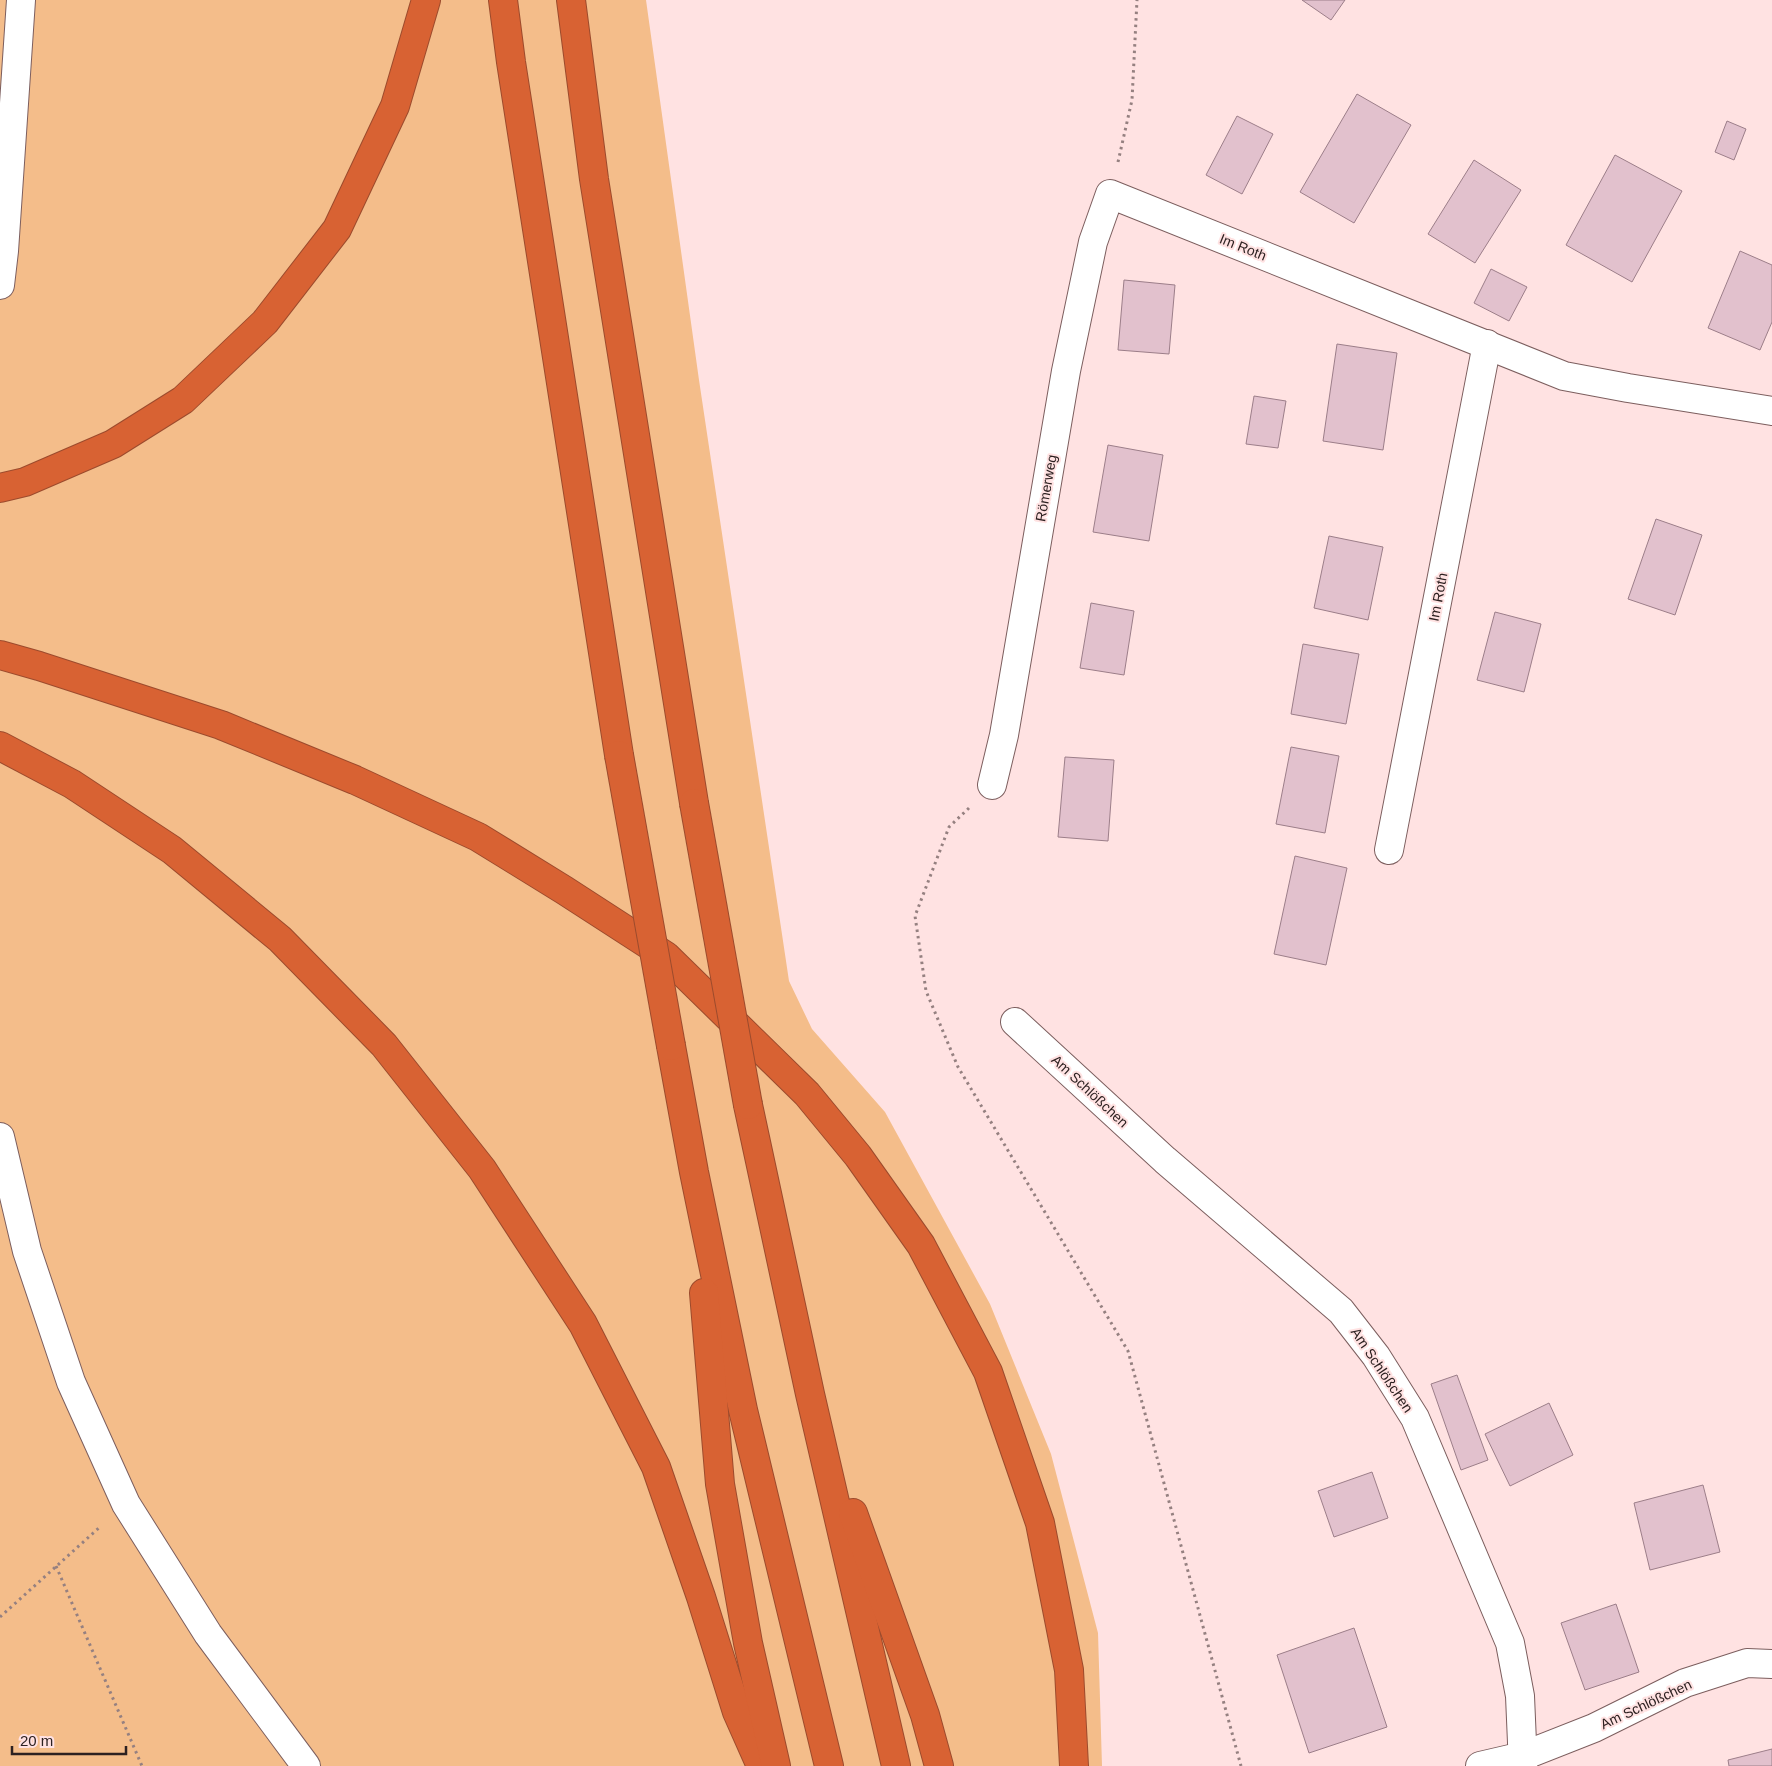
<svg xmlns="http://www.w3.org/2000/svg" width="1772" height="1766" viewBox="0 0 1772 1766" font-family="Helvetica,sans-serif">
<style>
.green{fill:#f4bd8a}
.building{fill:#e2c1cd;stroke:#9c7e89}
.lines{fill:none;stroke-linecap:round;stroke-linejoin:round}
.minor-casing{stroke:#7c5e5e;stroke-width:30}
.tertiary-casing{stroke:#7c5e5e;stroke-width:30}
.motorway-casing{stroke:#9c4b2d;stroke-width:30}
.path{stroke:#958080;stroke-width:3;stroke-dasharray:2.5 4;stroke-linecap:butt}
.minor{stroke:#fff;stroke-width:28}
.tertiary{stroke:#fff;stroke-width:28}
.motorway{stroke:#d86233;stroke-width:28}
.motorway-bridge-casing{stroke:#9c4b2d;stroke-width:30;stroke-linecap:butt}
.motorway-bridge{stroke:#d86233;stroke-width:28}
.labels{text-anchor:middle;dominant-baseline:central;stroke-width:4;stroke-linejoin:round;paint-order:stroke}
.street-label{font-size:14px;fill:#2d2121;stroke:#ffe2e2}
</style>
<rect width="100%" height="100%" fill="#ffe2e2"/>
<polygon class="green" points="0,0 646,0 699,380 789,981 812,1029 885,1112 990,1304 1051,1454 1098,1633 1102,1766 0,1766"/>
<g class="building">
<polygon points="1302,0 1345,0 1331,20"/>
<polygon points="1357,94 1411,125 1354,223 1300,192"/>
<polygon points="1237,116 1273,134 1242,194 1206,175"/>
<polygon points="1727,121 1746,129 1734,160 1715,152"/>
<polygon points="1615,155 1682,191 1632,282 1566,245"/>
<polygon points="1474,160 1521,190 1475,263 1428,234"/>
<polygon points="1740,251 1772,265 1772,322 1760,350 1708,328"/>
<polygon points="1491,269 1527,287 1509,321 1474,303"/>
<polygon points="1124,280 1175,285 1169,354 1118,350"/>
<polygon points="1337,344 1397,353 1383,450 1323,441"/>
<polygon points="1254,396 1286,401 1278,448 1246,444"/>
<polygon points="1108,445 1163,455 1149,541 1093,532"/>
<polygon points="1656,519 1702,535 1675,615 1628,599"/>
<polygon points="1329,536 1383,547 1368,620 1314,608"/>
<polygon points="1091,603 1134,611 1124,675 1080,668"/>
<polygon points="1495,612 1541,624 1524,692 1477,680"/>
<polygon points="1303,644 1359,654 1346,724 1291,714"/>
<polygon points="1291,747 1339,756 1325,833 1276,824"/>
<polygon points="1065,757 1114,760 1108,841 1058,837"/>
<polygon points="1295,856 1347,868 1326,965 1274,954"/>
<polygon points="1457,1375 1488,1460 1461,1470 1431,1384"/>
<polygon points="1549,1403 1573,1455 1510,1486 1485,1434"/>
<polygon points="1372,1472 1388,1518 1334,1537 1318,1491"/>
<polygon points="1703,1485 1720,1552 1650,1570 1634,1503"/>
<polygon points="1616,1604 1639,1672 1585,1690 1561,1623"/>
<polygon points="1354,1628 1387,1727 1309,1753 1277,1655"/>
<polygon points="1772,1749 1772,1766 1729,1766 1728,1760"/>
</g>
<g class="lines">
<defs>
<g id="minor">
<polyline points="992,785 1004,735 1066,371 1093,242 1110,194 1564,376 1628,388 1772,411"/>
<polyline points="1389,850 1487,344"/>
<polyline points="1015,1022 1165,1160 1341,1311 1376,1356 1415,1418 1510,1643 1520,1696 1523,1766"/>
<polyline points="1480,1766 1523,1756 1594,1728 1685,1683 1747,1663 1772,1664"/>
</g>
<g id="tertiary">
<polyline points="0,285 4,251 21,0"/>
<polyline points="0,1137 27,1251 71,1382 126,1504 208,1634 306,1766"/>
</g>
<g id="motorway">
<polyline points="503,0 511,62 619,755"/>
<polyline points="571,0 594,179 694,803"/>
<polyline points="0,488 25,482 113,444 183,400 265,322 337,229 395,106 426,0"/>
<polyline points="0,655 39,666 221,725 355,780 478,837 564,890 666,956 807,1094 858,1156 921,1245 988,1372 1040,1523 1069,1670 1074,1766"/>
<polyline points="0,746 72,784 172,850 280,939 384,1045 482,1169 583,1324 656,1467 701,1597 737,1712 761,1766"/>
<polyline points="671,1046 694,1172 743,1410 829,1766"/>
<polyline points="748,1105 810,1394 896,1766"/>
<polyline points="704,1293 720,1484 748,1643 776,1766"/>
<polyline points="853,1513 925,1715 939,1766"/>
</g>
</defs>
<use href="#minor" class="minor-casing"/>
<use href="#tertiary" class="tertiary-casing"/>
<use href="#motorway" class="motorway-casing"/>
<g class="path">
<polyline points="1118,162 1132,100 1137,0"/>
<polyline points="969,808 949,827 915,916 926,991 958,1067 1128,1351 1241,1766"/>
<polyline points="56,1566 142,1766"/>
<polyline points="0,1617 101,1526"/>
</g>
<use href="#minor" class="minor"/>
<use href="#tertiary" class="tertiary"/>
<use href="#motorway" class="motorway"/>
<defs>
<g id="motorway-bridge">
<polyline points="619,755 671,1046"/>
<polyline points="694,803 748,1105"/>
</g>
</defs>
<use href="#motorway-bridge" class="motorway-bridge-casing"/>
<use href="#motorway-bridge" class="motorway-bridge"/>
</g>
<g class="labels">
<g class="street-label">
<text transform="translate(1243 247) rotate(22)">Im Roth</text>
<text transform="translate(1046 488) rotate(-80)">Römerweg</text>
<text transform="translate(1438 597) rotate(-79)">Im Roth</text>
<text transform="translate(1090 1091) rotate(43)">Am Schlößchen</text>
<text transform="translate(1382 1370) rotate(56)">Am Schlößchen</text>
<text transform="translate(1646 1704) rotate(-25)">Am Schlößchen</text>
</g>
</g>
<path d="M12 1746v8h114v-8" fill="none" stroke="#2d2121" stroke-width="2.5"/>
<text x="20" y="1746" font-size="15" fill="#2d2121" stroke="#ffe2e2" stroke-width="4" paint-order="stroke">20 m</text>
</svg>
